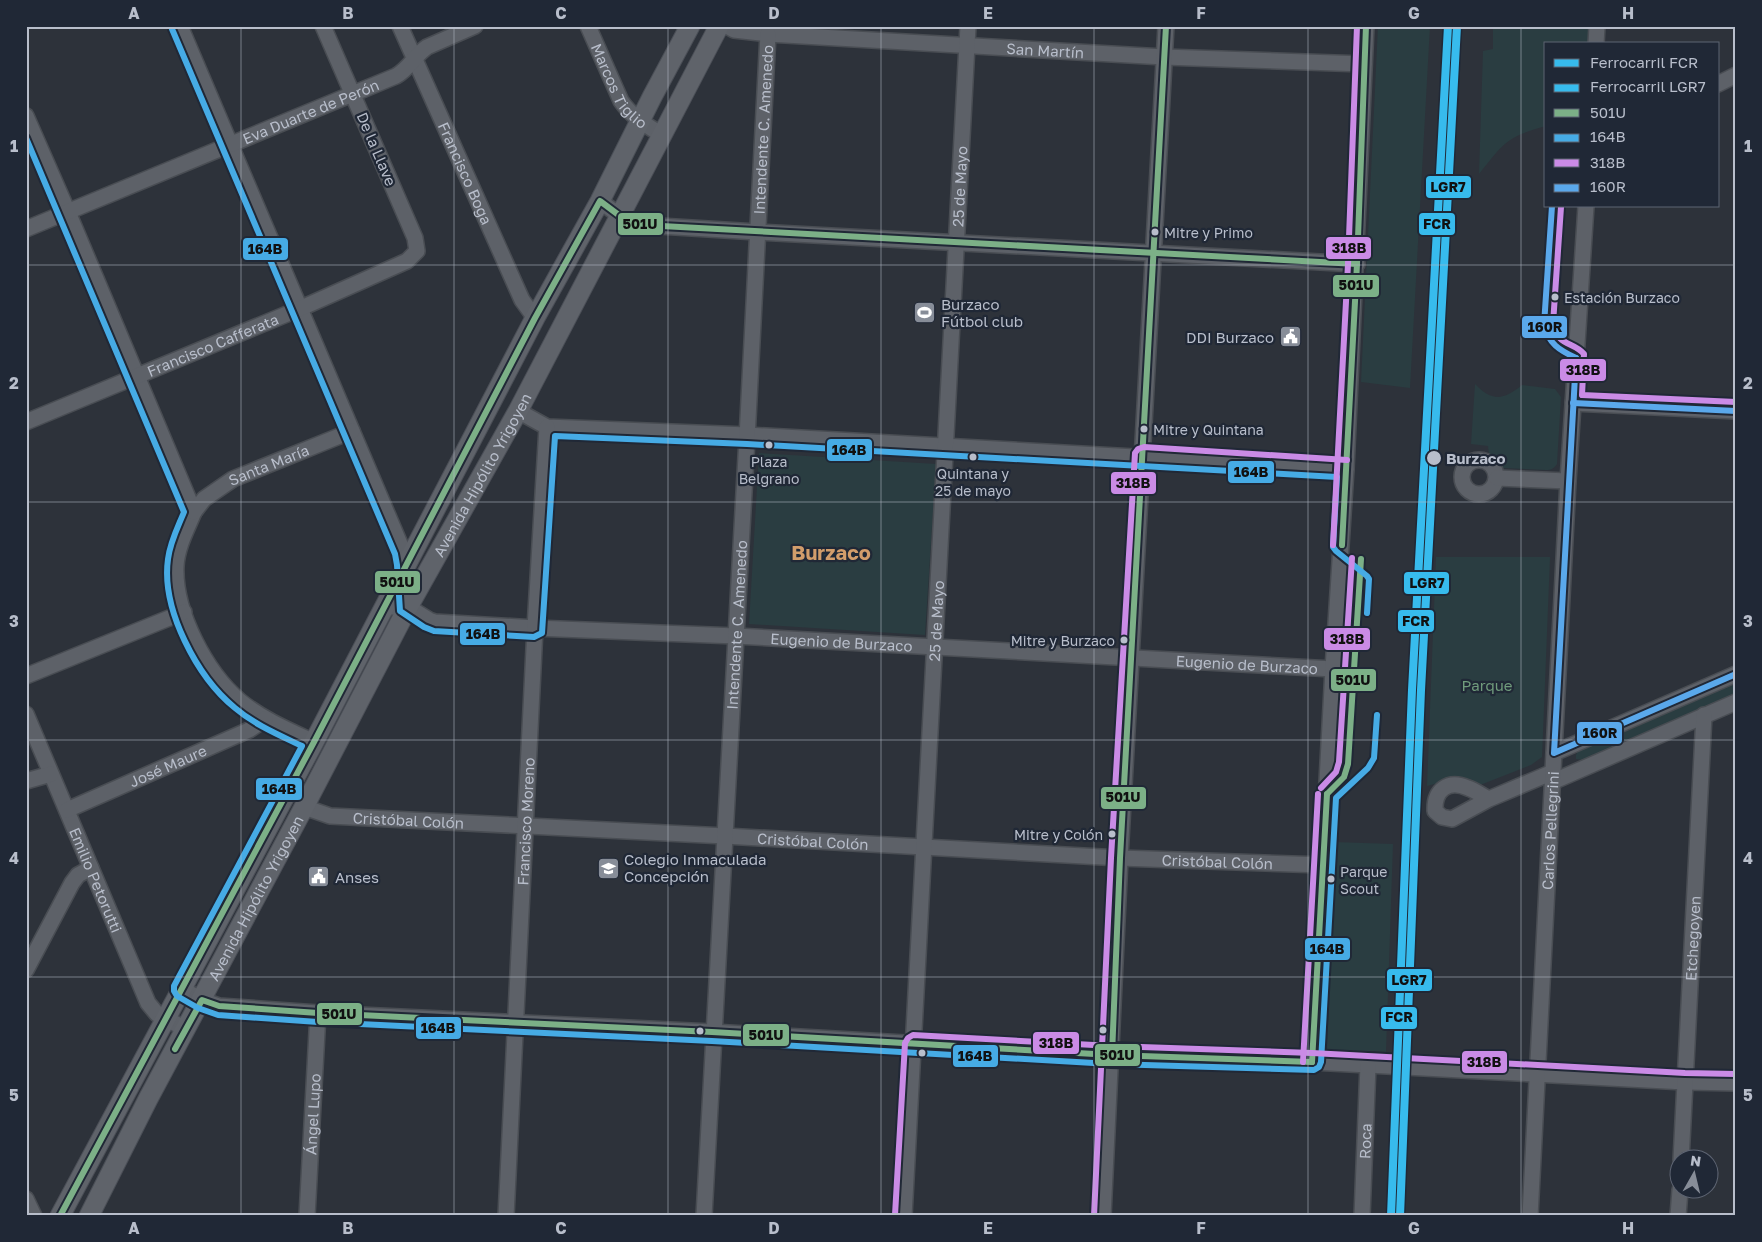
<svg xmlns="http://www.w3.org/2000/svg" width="1762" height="1242" viewBox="0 0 1762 1242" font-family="'Golos Text',sans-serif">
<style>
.green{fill:#2a3d41}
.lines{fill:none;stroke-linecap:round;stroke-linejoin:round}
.minor-casing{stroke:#494d53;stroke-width:18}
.major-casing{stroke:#4b4f57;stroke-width:21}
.minor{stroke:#5d6168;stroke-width:15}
.major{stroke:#5f636a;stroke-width:19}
.bus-1-casing{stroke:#202836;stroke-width:10}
.bus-2-casing{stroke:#202836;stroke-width:10}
.bus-3-casing{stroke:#202836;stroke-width:10}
.bus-4-casing{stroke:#202836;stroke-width:10}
.bus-1{stroke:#7cb087;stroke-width:6}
.bus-2{stroke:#46abe5;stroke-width:6}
.bus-3{stroke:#ca8be6;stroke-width:6}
.bus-4{stroke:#5aa8eb;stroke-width:6}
.rail-1-casing{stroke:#202836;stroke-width:11}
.rail-2-casing{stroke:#202836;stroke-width:11}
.rail-1{stroke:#37bbed;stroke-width:8}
.rail-2{stroke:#37bbed;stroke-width:8}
.grid{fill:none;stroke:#b8becb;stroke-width:1;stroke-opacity:0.55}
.bus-dot{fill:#b8becb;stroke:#202836;stroke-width:2}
.labels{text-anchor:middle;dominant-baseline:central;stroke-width:4.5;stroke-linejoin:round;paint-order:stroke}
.bus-label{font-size:14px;fill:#b8becb;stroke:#202836;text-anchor:start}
.street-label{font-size:15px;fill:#b8becb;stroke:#202836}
.poi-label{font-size:15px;fill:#b8becb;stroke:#202836;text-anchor:start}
.stop-label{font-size:15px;font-weight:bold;fill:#b8becb;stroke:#202836;text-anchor:start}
.park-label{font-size:15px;fill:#709b7c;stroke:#202836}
.district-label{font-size:20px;font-weight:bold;fill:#d29d6b;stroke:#202836}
.line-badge{stroke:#202836;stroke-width:2}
.pale-badge-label{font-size:14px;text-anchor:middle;font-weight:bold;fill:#111}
.neatline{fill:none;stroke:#b8becb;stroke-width:2}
.grid-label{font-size:16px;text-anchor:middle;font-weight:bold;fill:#b8becb}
</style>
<rect width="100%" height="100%" fill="#2d323a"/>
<g class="green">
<polygon points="1378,26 1430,26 1410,388 1361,382"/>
<path d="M1493,26H1589L1588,44H1546V126C1506,137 1504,143 1479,174L1483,51L1493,49Z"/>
<path d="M1475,384C1492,402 1504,400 1522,385L1555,389L1561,397L1557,464C1554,468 1552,470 1546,470L1503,468L1489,455L1488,446L1471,444Z"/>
<polygon points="759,453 936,464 925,635 749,624"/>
<polygon points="1436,557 1550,557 1542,757 1531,765 1475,787 1442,782 1427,786"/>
<polygon points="1345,602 1353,604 1344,741 1339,755 1335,755 1334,754"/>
<polygon points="1736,682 1736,693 1582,760 1576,759 1576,755 1578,751"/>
<polygon points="1334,842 1393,844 1386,1052 1327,1050"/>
</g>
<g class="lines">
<defs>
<g id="minor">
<polyline points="180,26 403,551 406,564 408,607"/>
<path id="s1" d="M400,26L522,300L535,318"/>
<path id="s2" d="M588,26L621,101C632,117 646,125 662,135"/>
<path id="s3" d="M727,26L734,30L768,34L1164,57L1364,64"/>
<polyline points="1596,44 1597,26"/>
<polyline points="1718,84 1736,75"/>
<path d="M26,116L68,212L194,512C187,529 177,547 176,566C174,612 206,672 240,701C262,719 288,730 314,742"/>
<polyline points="600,201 620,216 643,225 757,232 1357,264"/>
<path id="s4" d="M26,229L396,76C409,69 415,55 427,47L475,26"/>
<polyline points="1573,403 1736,411"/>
<polyline points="518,411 547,427 747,435 1346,469"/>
<path id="s5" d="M26,422L299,309L407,261L417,251L415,238L323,26"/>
<circle cx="1479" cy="477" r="17"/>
<polyline points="1497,478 1568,481"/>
<path id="s6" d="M194,512L204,499L233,479L352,431"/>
<path id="s7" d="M384,607H408L429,620L435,622L535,628L736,636L1333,669"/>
<polyline points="26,676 184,612"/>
<path id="s8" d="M26,714L148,1003L157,1014L186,1029"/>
<polyline points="1554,753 1736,674"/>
<polyline points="26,781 51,774"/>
<polyline points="1552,782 1736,702"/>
<path d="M1489,799C1482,796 1475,790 1468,788C1448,779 1434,790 1435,811L1442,817L1452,819L1489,799L1553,772"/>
<path id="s9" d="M304,807L330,816L725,836L1120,858L1323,865"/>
<path id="s10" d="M67,810L249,730L265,719"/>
<polyline points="26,970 72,883 78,875 91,868"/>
<polyline points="182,989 202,1000 219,1006 318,1013 712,1032 1112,1055 1312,1062 1685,1082 1736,1083"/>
<polyline points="1312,1062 1333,669 1346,469 1366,26"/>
<path id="s11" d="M1681,1160L1704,715"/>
<polyline points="26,1199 34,1216"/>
<path id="s12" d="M307,1216L318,1013"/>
<path id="s13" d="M506,1216L535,628L547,427"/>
<path id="s14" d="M704,1216C716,956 733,697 747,438C755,303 760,169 768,34"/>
<path id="s15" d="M904,1216L968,26"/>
<polyline points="1103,1216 1120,858 1166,26"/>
<path id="s16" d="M1362,1216L1368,1065"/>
<path id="s17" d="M1530,1216L1568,481L1586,206"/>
<polyline points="1678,1216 1680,1190"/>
</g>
<g id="major">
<polyline points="60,1216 314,742 535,318 600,201 652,97 690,26"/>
<path id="s18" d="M89,1216L148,1099L304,807L408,607L518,411L719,26"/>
</g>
</defs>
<use href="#minor" class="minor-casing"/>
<use href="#major" class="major-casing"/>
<use href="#minor" class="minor"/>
<use href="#major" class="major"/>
<defs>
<g id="bus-1">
<polyline points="1342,545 1357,264 1366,26"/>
<polyline points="1327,794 1344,777 1348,764 1361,559"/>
<polyline points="175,1049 202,1000 219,1006 318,1013 712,1032 1112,1055 1312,1062"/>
<polyline points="1112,1055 1120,858 1166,26"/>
<polyline points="1312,1062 1327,794"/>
<polyline points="60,1216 314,742 535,318 600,201 620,216 643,225 1357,264"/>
</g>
<g id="bus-2">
<polyline points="172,29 395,554 397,565 400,611 424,627 434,631 534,637 542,633 555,436 747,444 1337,477 1333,547 1336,551 1367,576 1369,579 1367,613"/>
<path d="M26,138L184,512C178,527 170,542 168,559C161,609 197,677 235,708C255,725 279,735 302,746L174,986V991L177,996L198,1008L218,1015L318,1022L712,1041L1111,1064L1314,1070L1319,1067L1321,1062L1336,798L1368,768L1374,758L1377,715"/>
</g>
<g id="bus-3">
<path d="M1561,207L1553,324C1558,347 1573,341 1584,354L1582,395L1736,402"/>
<polyline points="1333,545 1348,264 1357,26"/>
<polyline points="1321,788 1336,772 1339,762 1352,558"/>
<polyline points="1303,1062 1318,794"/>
<polyline points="895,1215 905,1043 908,1038 913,1035 1112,1046 1312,1053 1685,1073 1736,1074"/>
<polyline points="1094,1216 1111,858 1135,453 1138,449 1144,447 1347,460"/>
</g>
<g id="bus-4">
<path d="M1552,206L1544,325C1549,344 1559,350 1576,358"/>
<polyline points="1576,358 1554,753 1736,674"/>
<polyline points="1573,403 1736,411"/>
</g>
</defs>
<use href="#bus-1" class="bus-1-casing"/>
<use href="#bus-2" class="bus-2-casing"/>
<use href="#bus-3" class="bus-3-casing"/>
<use href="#bus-4" class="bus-4-casing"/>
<use href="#bus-1" class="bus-1"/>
<use href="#bus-2" class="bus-2"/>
<use href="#bus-3" class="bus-3"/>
<use href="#bus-4" class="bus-4"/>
<defs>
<polyline id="rail-1" points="1391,1216 1412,690 1448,26"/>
<polyline id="rail-2" points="1400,1216 1421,690 1457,26"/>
</defs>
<use href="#rail-1" class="rail-1-casing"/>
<use href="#rail-2" class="rail-2-casing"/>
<use href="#rail-1" class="rail-1"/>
<use href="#rail-2" class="rail-2"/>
</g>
<path class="grid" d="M241,26V1216M454,26V1216M668,26V1216M881,26V1216M1094,26V1216M1308,26V1216M1521,26V1216M26,265H1736M26,502H1736M26,740H1736M26,977H1736"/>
<defs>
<symbol id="stadium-square" viewBox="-11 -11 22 22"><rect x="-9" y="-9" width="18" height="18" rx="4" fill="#878d98" stroke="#202836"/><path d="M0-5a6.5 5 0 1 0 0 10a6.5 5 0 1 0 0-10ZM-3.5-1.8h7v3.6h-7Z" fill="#fff"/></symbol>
<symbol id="civic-square" viewBox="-11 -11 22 22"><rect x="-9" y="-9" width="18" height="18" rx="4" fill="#878d98" stroke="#202836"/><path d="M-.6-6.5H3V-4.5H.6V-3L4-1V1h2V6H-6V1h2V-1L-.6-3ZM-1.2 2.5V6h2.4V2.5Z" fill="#fff"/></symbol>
<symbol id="school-square" viewBox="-11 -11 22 22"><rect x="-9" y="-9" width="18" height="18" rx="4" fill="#878d98" stroke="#202836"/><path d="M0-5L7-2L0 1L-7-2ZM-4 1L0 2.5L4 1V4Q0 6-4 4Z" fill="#fff"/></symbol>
</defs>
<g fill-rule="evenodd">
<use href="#stadium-square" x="912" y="300" width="25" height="25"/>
<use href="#civic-square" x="1278" y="324" width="25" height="25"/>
<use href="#school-square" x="596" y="856" width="25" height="25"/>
<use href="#civic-square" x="306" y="864" width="25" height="25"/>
</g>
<g class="bus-dot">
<circle cx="1155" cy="232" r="4.5"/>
<circle cx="1555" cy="297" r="4.5"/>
<circle cx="1144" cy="429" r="4.5"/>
<circle cx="769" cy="445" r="4.5"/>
<circle cx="973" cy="457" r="4.5"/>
<circle cx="1434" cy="458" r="8"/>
<circle cx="1124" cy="640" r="4.5"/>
<circle cx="1112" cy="834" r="4.5"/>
<circle cx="1331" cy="879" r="4.5"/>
<circle cx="1103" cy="1030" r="4.5"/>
<circle cx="700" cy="1031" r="4.5"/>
<circle cx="922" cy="1053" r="4.5"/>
</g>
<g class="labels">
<g class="bus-label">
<text x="1164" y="232">Mitre y Primo</text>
<text x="1564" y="297">Estación Burzaco</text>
<text x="1153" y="429">Mitre y Quintana</text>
<text x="769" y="461" text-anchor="middle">Plaza<tspan x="769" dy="17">Belgrano</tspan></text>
<text x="973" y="473" text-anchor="middle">Quintana y<tspan x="973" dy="17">25 de mayo</tspan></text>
<text x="1115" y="640" text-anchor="end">Mitre y Burzaco</text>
<text x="1103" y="834" text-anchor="end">Mitre y Colón</text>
<text x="1340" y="871">Parque<tspan x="1340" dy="17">Scout</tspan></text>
</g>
<g class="street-label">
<text stroke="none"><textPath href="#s3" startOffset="320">San Martín</textPath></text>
<text stroke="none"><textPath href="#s2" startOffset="68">Marcos Tiglio</textPath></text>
<text stroke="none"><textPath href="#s4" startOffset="308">Eva Duarte de Perón</textPath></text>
<text stroke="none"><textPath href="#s14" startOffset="1088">Intendente C. Amenedo</textPath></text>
<text transform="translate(377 149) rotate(67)">De la Llave</text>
<text stroke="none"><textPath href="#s1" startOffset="161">Francisco Boga</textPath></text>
<text stroke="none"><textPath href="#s15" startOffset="1031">25 de Mayo</textPath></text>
<text stroke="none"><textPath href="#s5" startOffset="202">Francisco Cafferata</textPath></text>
<text stroke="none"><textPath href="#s6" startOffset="90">Santa María</textPath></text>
<text stroke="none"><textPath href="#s18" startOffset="839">Avenida Hipólito Yrigoyen</textPath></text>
<text stroke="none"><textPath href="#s15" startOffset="596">25 de Mayo</textPath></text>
<text stroke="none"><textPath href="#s14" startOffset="592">Intendente C. Amenedo</textPath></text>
<text stroke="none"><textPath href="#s7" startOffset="462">Eugenio de Burzaco</textPath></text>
<text stroke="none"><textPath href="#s7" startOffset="868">Eugenio de Burzaco</textPath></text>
<text stroke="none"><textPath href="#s10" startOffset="110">José Maure</textPath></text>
<text stroke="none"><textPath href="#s9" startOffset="106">Cristóbal Colón</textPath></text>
<text stroke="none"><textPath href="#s13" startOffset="395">Francisco Moreno</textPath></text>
<text stroke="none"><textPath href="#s17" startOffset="386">Carlos Pellegrini</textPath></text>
<text stroke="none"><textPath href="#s9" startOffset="511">Cristóbal Colón</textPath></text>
<text stroke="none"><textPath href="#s9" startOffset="916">Cristóbal Colón</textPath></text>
<text stroke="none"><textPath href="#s8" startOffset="180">Emilio Petorutti</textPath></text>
<text stroke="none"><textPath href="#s18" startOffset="359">Avenida Hipólito Yrigoyen</textPath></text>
<text stroke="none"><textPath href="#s11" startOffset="222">Etchegoyen</textPath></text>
<text stroke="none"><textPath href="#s12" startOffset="102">Ángel Lupo</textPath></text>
<text stroke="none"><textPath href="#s16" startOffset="75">Roca</textPath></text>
</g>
<g class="poi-label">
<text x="941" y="304">Burzaco<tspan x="941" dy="17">Fútbol club</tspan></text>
<text x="1274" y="337" text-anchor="end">DDI Burzaco</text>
<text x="624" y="859">Colegio Inmaculada<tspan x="624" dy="17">Concepción</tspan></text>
<text x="335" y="877">Anses</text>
</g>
<g class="stop-label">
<text x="1446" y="458">Burzaco</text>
</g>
<g class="park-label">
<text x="1487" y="685">Parque</text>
</g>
<g class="district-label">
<text x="831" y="552">Burzaco</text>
</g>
</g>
<g class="line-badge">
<rect x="1425" y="175" width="47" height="24" rx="5" fill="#37bbed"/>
<rect x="617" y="212" width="47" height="24" rx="5" fill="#7cb087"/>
<rect x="1418" y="212" width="38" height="24" rx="5" fill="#37bbed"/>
<rect x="1325" y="236" width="47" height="24" rx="5" fill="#ca8be6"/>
<rect x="242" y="237" width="47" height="24" rx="5" fill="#46abe5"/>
<rect x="1332" y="274" width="48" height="24" rx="5" fill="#7cb087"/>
<rect x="1521" y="315" width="47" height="24" rx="5" fill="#5aa8eb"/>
<rect x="1559" y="358" width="48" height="24" rx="5" fill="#ca8be6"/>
<rect x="826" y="438" width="47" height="24" rx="5" fill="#46abe5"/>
<rect x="1227" y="460" width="48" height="24" rx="5" fill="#46abe5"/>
<rect x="1110" y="471" width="47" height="24" rx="5" fill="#ca8be6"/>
<rect x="374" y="570" width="47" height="24" rx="5" fill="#7cb087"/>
<rect x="1403" y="571" width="47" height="24" rx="5" fill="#37bbed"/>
<rect x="1397" y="609" width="38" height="24" rx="5" fill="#37bbed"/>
<rect x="459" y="622" width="47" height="24" rx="5" fill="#46abe5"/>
<rect x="1323" y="627" width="48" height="24" rx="5" fill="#ca8be6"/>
<rect x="1330" y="668" width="47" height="24" rx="5" fill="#7cb087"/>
<rect x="1576" y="721" width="47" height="24" rx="5" fill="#5aa8eb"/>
<rect x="255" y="777" width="48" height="24" rx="5" fill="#46abe5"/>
<rect x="1100" y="786" width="47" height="24" rx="5" fill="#7cb087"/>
<rect x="1304" y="937" width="47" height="24" rx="5" fill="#46abe5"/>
<rect x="1386" y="968" width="47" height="24" rx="5" fill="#37bbed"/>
<rect x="316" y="1002" width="47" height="24" rx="5" fill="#7cb087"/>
<rect x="1380" y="1006" width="38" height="24" rx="5" fill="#37bbed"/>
<rect x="415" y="1016" width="47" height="24" rx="5" fill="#46abe5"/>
<rect x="742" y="1023" width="48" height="24" rx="5" fill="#7cb087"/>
<rect x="1032" y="1031" width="48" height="24" rx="5" fill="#ca8be6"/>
<rect x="1094" y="1043" width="47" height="24" rx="5" fill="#7cb087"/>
<rect x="952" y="1044" width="47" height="24" rx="5" fill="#46abe5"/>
<rect x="1461" y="1050" width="47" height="24" rx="5" fill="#ca8be6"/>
</g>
<g class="pale-badge-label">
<text x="1448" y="192">LGR7</text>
<text x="640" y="229">501U</text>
<text x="1437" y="229">FCR</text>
<text x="1349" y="253">318B</text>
<text x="265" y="254">164B</text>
<text x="1356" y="290">501U</text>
<text x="1545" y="332">160R</text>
<text x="1583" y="375">318B</text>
<text x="849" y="455">164B</text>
<text x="1251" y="477">164B</text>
<text x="1133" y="488">318B</text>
<text x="397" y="587">501U</text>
<text x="1427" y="588">LGR7</text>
<text x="1416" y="626">FCR</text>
<text x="483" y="639">164B</text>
<text x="1347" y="644">318B</text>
<text x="1353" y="685">501U</text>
<text x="1600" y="738">160R</text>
<text x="279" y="794">164B</text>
<text x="1123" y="802">501U</text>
<text x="1327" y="954">164B</text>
<text x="1409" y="985">LGR7</text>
<text x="339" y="1019">501U</text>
<text x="1399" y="1022">FCR</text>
<text x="438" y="1033">164B</text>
<text x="766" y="1040">501U</text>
<text x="1056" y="1048">318B</text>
<text x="1117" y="1060">501U</text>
<text x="975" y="1061">164B</text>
<text x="1484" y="1067">318B</text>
</g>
<rect width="1762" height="1242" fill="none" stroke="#202836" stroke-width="55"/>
<rect x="1544" y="42" width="175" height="165" fill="#202836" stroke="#5d6472"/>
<rect x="1554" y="59" width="25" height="8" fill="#37bbed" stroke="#5d6472"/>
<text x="1590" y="68" font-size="15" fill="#b8becb">Ferrocarril FCR</text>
<rect x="1554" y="84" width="25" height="8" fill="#37bbed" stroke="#5d6472"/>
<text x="1590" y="92" font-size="15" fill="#b8becb">Ferrocarril LGR7</text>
<rect x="1554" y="109" width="25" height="8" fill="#7cb087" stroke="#5d6472"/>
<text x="1590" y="118" font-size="15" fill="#b8becb">501U</text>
<rect x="1554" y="134" width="25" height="8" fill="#46abe5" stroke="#5d6472"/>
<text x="1590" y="142" font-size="15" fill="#b8becb">164B</text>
<rect x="1554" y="159" width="25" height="8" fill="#ca8be6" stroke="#5d6472"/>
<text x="1590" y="168" font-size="15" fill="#b8becb">318B</text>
<rect x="1554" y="184" width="25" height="8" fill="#5aa8eb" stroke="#5d6472"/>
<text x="1590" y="192" font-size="15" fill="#b8becb">160R</text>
<g transform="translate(1694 1174) rotate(8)"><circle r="24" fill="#202836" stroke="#5d6472"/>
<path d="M0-4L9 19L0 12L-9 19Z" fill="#878d98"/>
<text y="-8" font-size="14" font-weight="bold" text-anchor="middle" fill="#b8becb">N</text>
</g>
<rect x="28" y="28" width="1706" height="1186" class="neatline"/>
<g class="grid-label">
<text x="134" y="19">A</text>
<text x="348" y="19">B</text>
<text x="561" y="19">C</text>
<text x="774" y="19">D</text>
<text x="988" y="19">E</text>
<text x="1201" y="19">F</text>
<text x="1414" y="19">G</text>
<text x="1628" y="19">H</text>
<text x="14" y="152">1</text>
<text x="1748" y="152">1</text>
<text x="14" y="389">2</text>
<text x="1748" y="389">2</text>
<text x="14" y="627">3</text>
<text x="1748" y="627">3</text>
<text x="14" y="864">4</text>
<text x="1748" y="864">4</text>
<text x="14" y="1101">5</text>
<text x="1748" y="1101">5</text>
<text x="134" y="1234">A</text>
<text x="348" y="1234">B</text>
<text x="561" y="1234">C</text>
<text x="774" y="1234">D</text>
<text x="988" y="1234">E</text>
<text x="1201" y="1234">F</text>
<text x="1414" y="1234">G</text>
<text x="1628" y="1234">H</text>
</g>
</svg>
